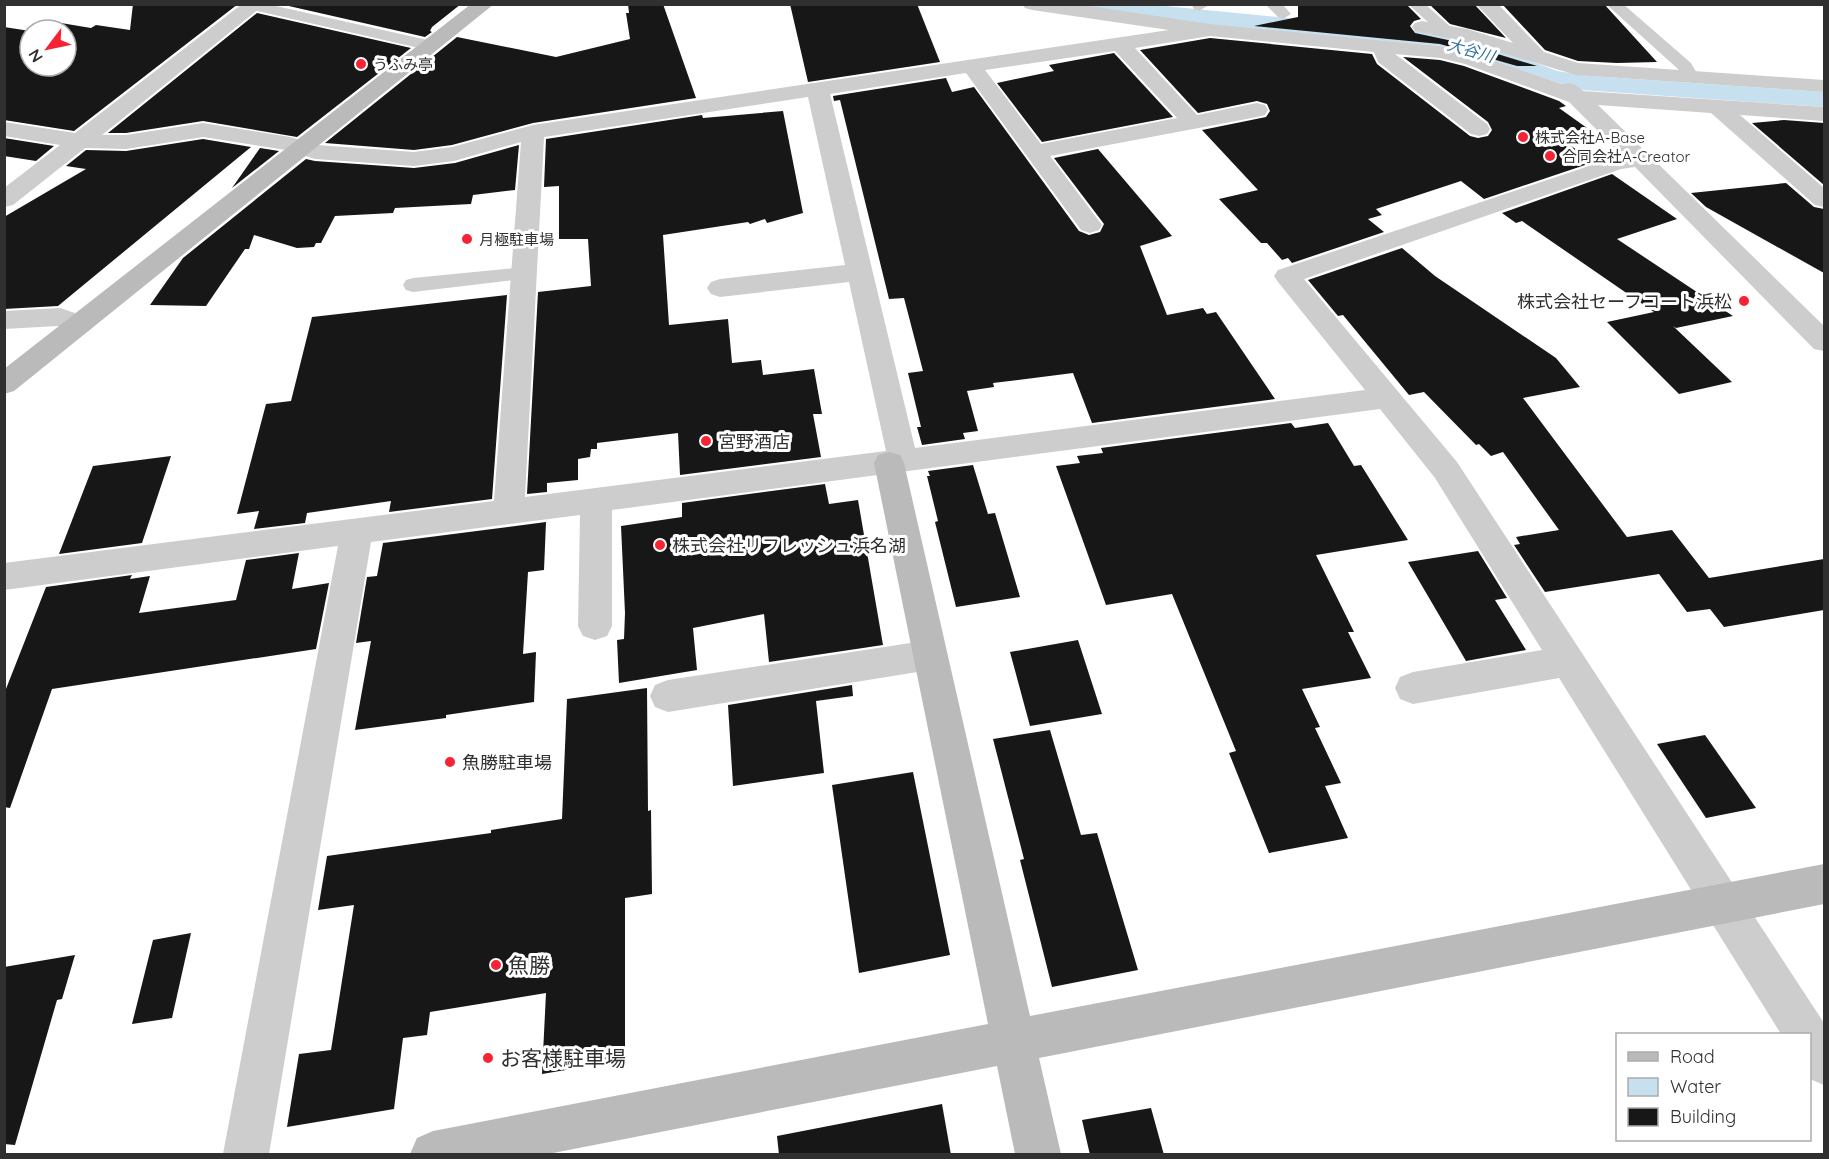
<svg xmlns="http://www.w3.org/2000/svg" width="1829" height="1159" viewBox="0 0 1829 1159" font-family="Quicksand,'Noto Sans JP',sans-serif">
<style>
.water{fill:#c7e0f0}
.building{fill:#171717}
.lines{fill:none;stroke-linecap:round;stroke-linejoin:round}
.lane{fill:#cdcdcd;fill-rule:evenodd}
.street{fill:#cdcdcd;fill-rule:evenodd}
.secondary{fill:#bababa;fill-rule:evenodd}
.poi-dot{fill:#f62334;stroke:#fff;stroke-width:2}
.labels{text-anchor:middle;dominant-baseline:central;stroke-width:6;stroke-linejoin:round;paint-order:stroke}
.far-poi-label{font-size:15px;fill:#303030;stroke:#fff;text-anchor:start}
.far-water-label{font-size:16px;font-style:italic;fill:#35749b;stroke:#fff}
.poi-label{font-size:18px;fill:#303030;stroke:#fff;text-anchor:start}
.near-poi-label{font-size:21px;fill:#303030;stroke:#fff;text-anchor:start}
</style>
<rect width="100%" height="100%" fill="#fff"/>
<polygon class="water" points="1068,5 1155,5 1428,32 1500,49 1557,71 1591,76 1824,92 1824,107 1582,90 1441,46 1211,25"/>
<g class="building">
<polygon points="133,4 238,4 74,131 4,120 4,27 30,31 30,66 66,66 66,30 51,30 61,23 91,28 96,25 130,30"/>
<polygon points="280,4 461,4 432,27 430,31 432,32 425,37"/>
<polygon points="628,4 663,4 696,98 533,123 452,145 414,150 325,143 457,37 556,57 630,39 626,13 629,13"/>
<polygon points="790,4 917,4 940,62 808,82"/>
<polygon points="1298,4 1406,4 1421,19 1414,21 1410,26 1415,33 1462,43 1537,66 1517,66 1440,44 1254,26 1298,17"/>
<polygon points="1429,4 1474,4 1506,38 1450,24"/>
<polygon points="1502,4 1604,4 1657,62 1617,63 1578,61 1545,50"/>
<polygon points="257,13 411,48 297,137 203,121 126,133 108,133"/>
<polygon points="1210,38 1372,54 1377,64 1470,136 1478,138 1488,136 1492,130 1488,122 1403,57 1440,60 1464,66 1559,101 1566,106 1559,108 1587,128 1557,136 1594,162 1484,199 1461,181 1376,209 1382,215 1368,219 1384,232 1292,263 1288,258 1282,260 1267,243 1261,243 1219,199 1258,190 1202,130 1266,117 1270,111 1267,104 1257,101 1198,113 1140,50"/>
<polygon points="1114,53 1173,117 1042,142 997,83 1054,71 1049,65"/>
<polygon points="946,78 952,92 974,87 1079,231 1089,235 1100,232 1104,224 1054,158 1098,149 1172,236 1140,246 1167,315 1203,308 1207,314 1216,312 1275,399 1092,423 1073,373 993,383 994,387 967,391 978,431 963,433 965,439 922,445 917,427 921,427 908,373 923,371 904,298 889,299 840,100 834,101 833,96"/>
<polygon points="783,111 803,213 767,223 765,219 750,224 748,222 663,235 669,325 728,319 732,363 761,360 763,375 814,369 822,414 813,414 821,457 680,475 678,433 597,443 597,449 591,449 590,457 578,459 578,480 547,483 547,492 527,494 538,292 591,286 588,239 559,239 559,186 544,187 546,139 702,115 703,118"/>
<polygon points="1784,120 1824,123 1824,185 1752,123"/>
<polygon points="4,138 54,146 36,161 4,156"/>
<polygon points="203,139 251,147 58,306 4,309 4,217 86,169 66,166 86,150 126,151"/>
<polygon points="519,145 515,190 473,195 471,204 395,208 393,213 335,216 321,243 316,243 314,247 297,248 254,235 249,249 245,249 206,306 150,305 183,258 306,159 315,161 414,168 455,163"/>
<polygon points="260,148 279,151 232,188"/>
<polygon points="1612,174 1677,219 1617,239 1733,316 1676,328 1673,326 1732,382 1679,394 1607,322 1654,312 1522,221 1516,223 1502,213"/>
<polygon points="1786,183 1814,207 1824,209 1824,273 1706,207 1691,193"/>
<polygon points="1402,248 1435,276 1556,358 1580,387 1523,398 1627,537 1672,530 1709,578 1824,559 1824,610 1724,627 1710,609 1687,612 1659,574 1545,592 1514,545 1520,544 1516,537 1559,530 1503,452 1491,456 1479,444 1476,445 1424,392 1409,395 1343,315 1338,316 1308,280"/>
<polygon points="507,295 492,499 389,512 391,501 307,513 305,523 254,529 259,511 237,514 266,404 291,401 312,317"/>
<polygon points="1291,423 1295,428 1328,423 1354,466 1361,465 1408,540 1316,555 1354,632 1348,632 1371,678 1302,689 1320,727 1315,728 1341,783 1325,786 1348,838 1269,853 1229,753 1236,751 1172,594 1106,605 1056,466 1080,463 1077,456 1103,453 1101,448"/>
<polygon points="171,456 142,543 59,554 93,466"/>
<polygon points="973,465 988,514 995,513 1020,597 956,607 935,522 938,521 927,476 930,476 928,471"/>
<polygon points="825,484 829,504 858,500 883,645 769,662 764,614 693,628 697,670 619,683 617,640 624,639 625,613 621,526 682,517 682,503"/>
<polygon points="546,522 544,570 528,572 523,654 536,652 534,702 446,715 446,718 355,730 371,641 356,643 367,577 377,576 383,543"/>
<polygon points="1478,551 1507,598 1495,600 1526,650 1466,661 1408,562"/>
<polygon points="299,553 292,589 329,583 316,649 52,689 10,808 4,807 4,694 46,587 132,575 130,579 150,576 139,613 236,600 246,560"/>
<polygon points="1078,640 1102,714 1030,726 1010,652"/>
<polygon points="852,685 853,696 816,701 824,773 733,786 728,705"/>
<polygon points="647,688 648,811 651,810 652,894 625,898 625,1060 542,1074 546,993 430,1012 427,1035 403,1038 394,1109 287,1127 299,1054 331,1050 354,905 318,910 327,856 491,833 491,830 562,819 567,699"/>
<polygon points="1050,730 1081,835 1097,833 1138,970 1052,987 1020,860 1024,859 993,739"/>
<polygon points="1705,735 1756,808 1706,818 1657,744"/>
<polygon points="913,772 950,955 859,973 832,785"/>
<polygon points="191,933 172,1018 132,1024 153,940"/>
<polygon points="75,955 62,999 57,1000 15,1145 4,1144 4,967"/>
<polygon points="942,1104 951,1155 779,1155 777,1136"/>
<polygon points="1151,1108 1164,1155 1090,1155 1082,1120"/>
</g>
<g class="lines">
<g class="lane">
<polygon points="246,4 267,4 432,41 440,46 432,51 248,9"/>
<polygon points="1191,4 1206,4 1207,6 1199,11 1194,9"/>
<polygon points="1265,4 1282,4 1291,14 1283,19 1278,17"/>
<polygon points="1408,4 1425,4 1454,30 1446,35 1440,33"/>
<polygon points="1606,4 1623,4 1691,63 1699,77 1697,81 1685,81 1678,69"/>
<polygon points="525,267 532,268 535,273 532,278 413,292 406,290 403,285 406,280 413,278"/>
</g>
<g class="street">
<path d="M242,4H265L102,135H126L203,123L290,137L317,145L414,152L452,147L533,125L1169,30L1032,10L1025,8L1022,4H1076L1210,24L1440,46L1479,56L1562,84C1572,82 1576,84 1583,91L1824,107V121L1740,115L1824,188V207L1815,205L1711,113L1598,105L1824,326V351L1814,349L1635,167L1621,169L1304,279L1457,462L1824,1023V1085L1810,1079V1034H1781L1559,678L1413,704L1400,699L1395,688L1400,677L1413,672L1542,650L1435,478L1380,409L612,510V626L607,636L595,640L583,636L578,626L580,515L371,542L269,1154H223L338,546L4,590V563L494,501L521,142L454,161L414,166L315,159L286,150L203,137L126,149L85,148L13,205L4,207V188L60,145L4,136V122L75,133ZM1210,36L1374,52L1378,62L1471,134L1479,136L1487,134L1490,129L1487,124L1395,54L1440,58L1465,64L1569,102L1622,155L1278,270L1274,276L1278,282L1365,390L915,448L830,94L966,73L1081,230L1090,233L1099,230L1102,225L1050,156L1257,117L1265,115L1268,110L1265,105L1257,103L1197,115L1135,48ZM1115,51L1177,118L1041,144L985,70ZM808,97L845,265L720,279L711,282L707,288L711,294L720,297L849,282L886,451L525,497L544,137Z"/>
<polygon points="1476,4 1498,4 1544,52 1578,63 1824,80 1824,92 1576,75 1463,41 1415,31 1412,27 1415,23 1422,21 1467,29 1513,43"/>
<polygon points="60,308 90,318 94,324 90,330 80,333 58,326 4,329 4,311"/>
<polygon points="930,640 942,644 947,655 942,666 930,670 668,712 655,707 650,696 655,685 668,680"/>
</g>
<g class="secondary">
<polygon points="471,4 494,4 14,391 4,394 4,369"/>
<polygon points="889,452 900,455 904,463 1030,1016 1824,864 1824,904 1039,1058 1061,1154 1015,1154 997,1066 548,1154 410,1154 417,1138 433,1131 988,1024 874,463 878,455"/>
</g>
</g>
<g class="poi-dot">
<circle cx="361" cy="64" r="6"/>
<circle cx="1523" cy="137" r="6"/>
<circle cx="1550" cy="156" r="6"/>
<circle cx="467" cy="239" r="6"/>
<circle cx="1744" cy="301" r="6"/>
<circle cx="706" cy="441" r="6"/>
<circle cx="660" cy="545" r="6"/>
<circle cx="450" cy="762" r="6"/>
<circle cx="496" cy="965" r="6"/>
<circle cx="488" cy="1058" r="6"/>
</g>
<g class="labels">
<g class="far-poi-label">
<text x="373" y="64">うふみ亭</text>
<text x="1535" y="137">株式会社A-Base</text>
<text x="1562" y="156">合同会社A-Creator</text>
<text x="479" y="239">月極駐車場</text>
</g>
<g class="far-water-label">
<text transform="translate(1471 50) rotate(16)">大谷川</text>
</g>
<g class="poi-label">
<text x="1732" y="301" text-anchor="end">株式会社セーフコート浜松</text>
<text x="718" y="441">宮野酒店</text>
<text x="672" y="545">株式会社リフレッシュ浜名湖</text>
<text x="462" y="762">魚勝駐車場</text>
</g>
<g class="near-poi-label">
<text x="508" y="965">魚勝</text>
<text x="500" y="1058">お客様駐車場</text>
</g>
</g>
<rect width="1829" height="1159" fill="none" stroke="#303030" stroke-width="12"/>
<rect x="1616" y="1033" width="195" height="108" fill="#ffffff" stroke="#acacac" stroke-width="1.5"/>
<rect x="1628" y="1052" width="30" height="9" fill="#bababa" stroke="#acacac" stroke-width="1.5"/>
<text x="1670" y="1063" font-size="18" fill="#303030">Road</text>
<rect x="1628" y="1078" width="30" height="18" fill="#c7e0f0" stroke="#acacac" stroke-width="1.5"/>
<text x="1670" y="1093" font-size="18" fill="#303030">Water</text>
<rect x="1628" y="1108" width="30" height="18" fill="#171717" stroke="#acacac" stroke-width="1.5"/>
<text x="1670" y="1123" font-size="18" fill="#303030">Building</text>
<g transform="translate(48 48) rotate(238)"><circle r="28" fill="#ffffff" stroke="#acacac" stroke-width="1.5"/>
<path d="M0-4.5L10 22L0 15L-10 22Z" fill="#f62334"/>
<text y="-9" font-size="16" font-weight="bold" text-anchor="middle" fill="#303030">N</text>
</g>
</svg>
